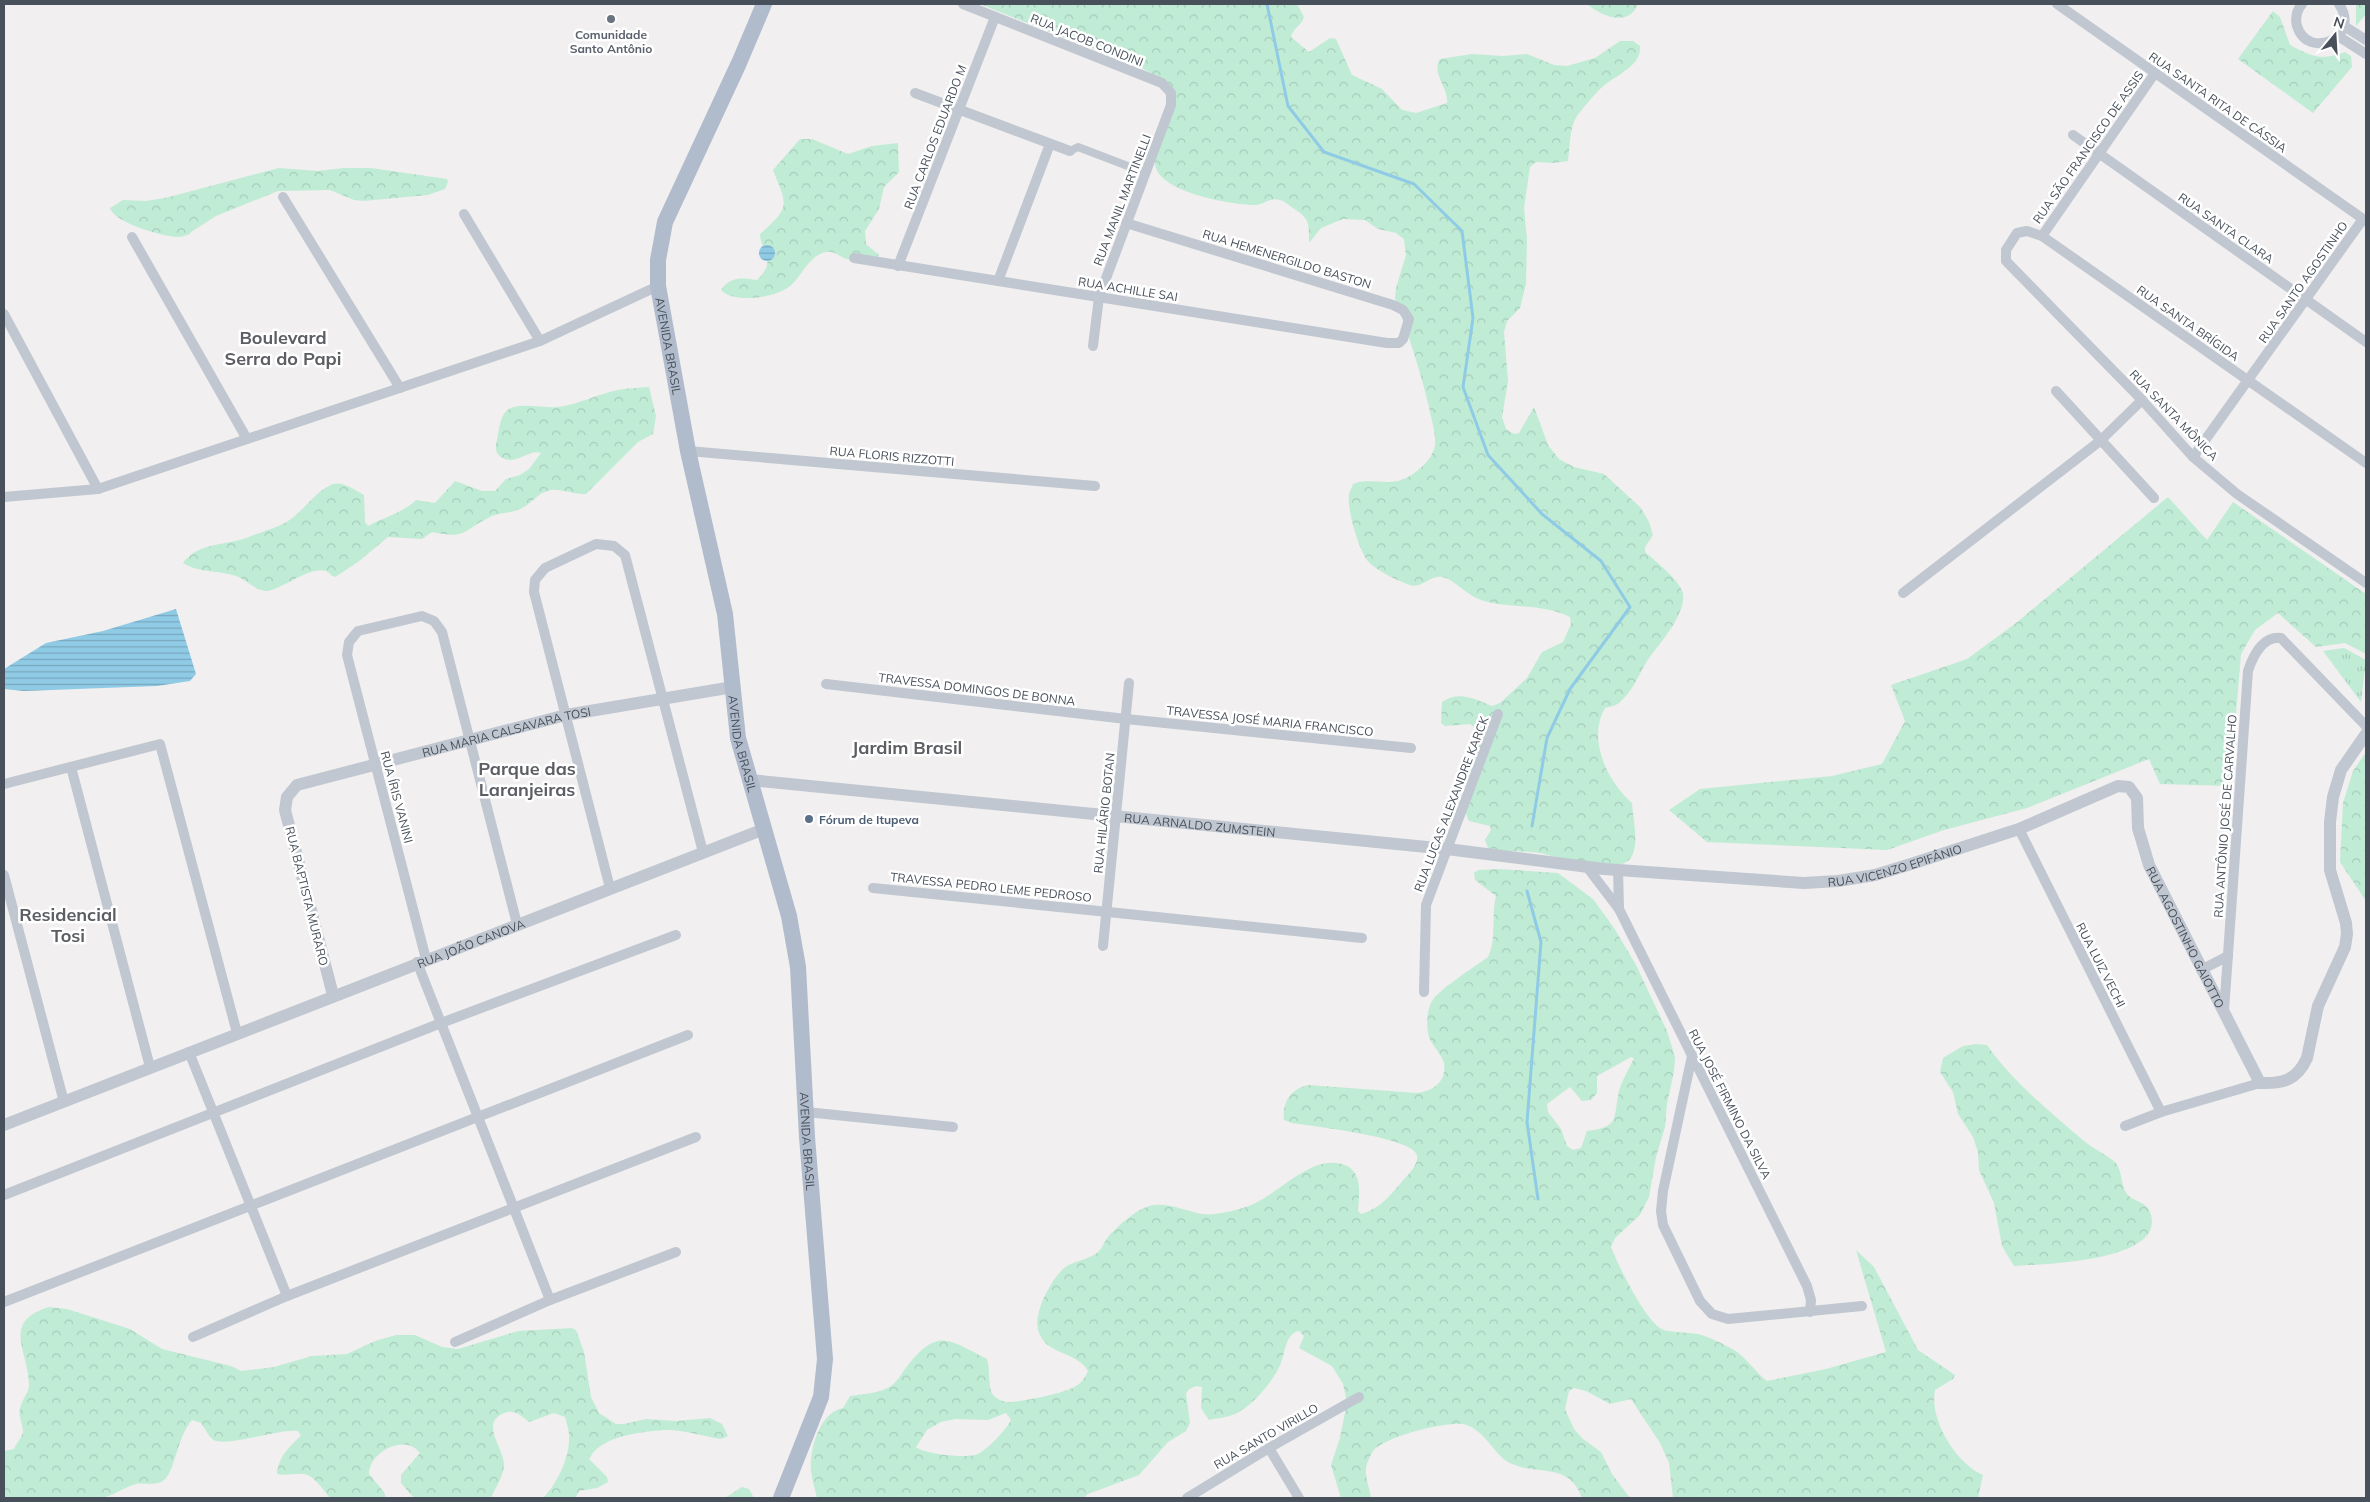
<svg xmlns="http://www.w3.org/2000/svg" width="2370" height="1502" viewBox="0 0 2370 1502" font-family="Mulish,sans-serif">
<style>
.grass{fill:url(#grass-tufts)}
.forest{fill:url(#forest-crowns);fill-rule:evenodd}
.water{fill:url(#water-rules)}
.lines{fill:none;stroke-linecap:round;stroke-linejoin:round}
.stream{stroke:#90cbe6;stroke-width:3}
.pedestrian{stroke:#c0c7d0;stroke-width:8}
.minor{stroke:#c0c7d0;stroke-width:10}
.tertiary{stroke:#c0c7d0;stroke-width:12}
.primary{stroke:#b0bbcc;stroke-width:16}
.worship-dot{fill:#6b7280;stroke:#fff;stroke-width:2}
.service-dot{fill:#5c6f8a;stroke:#fff;stroke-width:2}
.labels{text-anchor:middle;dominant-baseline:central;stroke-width:5;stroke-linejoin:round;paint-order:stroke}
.worship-label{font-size:12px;font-weight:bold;fill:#5b616d;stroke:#fff}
.street-label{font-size:12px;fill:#48505b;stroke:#fff}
.service-label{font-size:12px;font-weight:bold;fill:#4e5e75;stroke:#fff;text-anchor:start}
.district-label{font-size:18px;font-weight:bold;fill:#5c5e63;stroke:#fff}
</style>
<defs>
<pattern id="grass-tufts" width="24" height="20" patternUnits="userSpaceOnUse" patternTransform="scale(1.25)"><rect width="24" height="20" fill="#c0ecd6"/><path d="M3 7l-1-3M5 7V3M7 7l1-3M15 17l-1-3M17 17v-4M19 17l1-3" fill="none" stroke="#a6ccba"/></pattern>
<pattern id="forest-crowns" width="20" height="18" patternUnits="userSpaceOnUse" patternTransform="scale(1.25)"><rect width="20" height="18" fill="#c0ecd6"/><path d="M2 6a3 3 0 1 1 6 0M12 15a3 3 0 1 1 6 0" fill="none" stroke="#a6ccba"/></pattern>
<pattern id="water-rules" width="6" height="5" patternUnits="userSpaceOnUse" patternTransform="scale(1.25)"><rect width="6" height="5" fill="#90cbe6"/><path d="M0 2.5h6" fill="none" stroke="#78a7bd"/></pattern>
</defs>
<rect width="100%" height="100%" fill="#f1efef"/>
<polygon class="grass" points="2344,648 2366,660 2361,702 2323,651"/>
<g class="forest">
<path d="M980,4H1297L1304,17C1301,26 1293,28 1291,37L1309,52L1330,38L1336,39L1352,75L1382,89L1402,110L1416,113L1447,103C1449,88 1431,74 1440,59L1472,54L1503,56L1527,54L1554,65L1567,66L1595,58L1620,41H1633L1640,46C1642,67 1613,76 1600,89C1592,97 1584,107 1577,116C1569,128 1570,147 1568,161L1553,163L1536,162L1530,167L1524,208L1527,239L1526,284L1520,308L1507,321L1504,332L1508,381L1502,417L1506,429L1514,434L1519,433L1534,407L1548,445L1559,459L1574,467L1604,474L1641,508L1649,522L1653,535L1645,547V552C1655,561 1681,581 1683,594C1686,615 1658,645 1647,661C1639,674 1633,690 1622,700C1617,706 1612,706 1605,708C1587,739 1607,781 1632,803C1633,819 1639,842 1632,856C1621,878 1558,857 1540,853C1525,851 1509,851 1493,851L1488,848L1485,840L1491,830L1490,826L1469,821C1458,804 1474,751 1476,729L1470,724L1445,726L1441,723L1442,702C1458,690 1476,699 1492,706L1500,703L1527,678L1542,652L1563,642L1571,624L1570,617C1543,603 1513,609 1484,601C1468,597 1453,578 1442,577C1429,575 1423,589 1410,585C1398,581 1375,570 1367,560C1358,547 1347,510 1349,494C1350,491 1352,487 1353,484C1370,477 1389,487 1406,478C1418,472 1433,459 1435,445C1436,432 1431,419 1429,407C1420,369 1408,334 1395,298L1396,288L1406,255L1404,239L1396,233L1378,229L1365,220L1343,219L1321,228L1309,243C1309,223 1310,219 1293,208C1289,205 1284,201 1280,200C1269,197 1264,205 1254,205C1232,205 1154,192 1155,162C1155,141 1167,119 1175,100L1167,82L1129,61L1069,40Z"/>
<path d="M1587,4H1638C1629,27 1602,17 1587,4Z"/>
<polygon points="2356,4 2366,4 2366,14 2356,26"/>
<path d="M2273,11L2280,17L2290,45C2313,57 2320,61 2345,52L2351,56L2352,67L2313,113L2238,59Z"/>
<path d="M800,139H812L848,154L872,146L898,143L899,172L884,187L879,209L865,231L866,244L879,255L878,260C868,260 857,261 847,259C839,257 835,250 826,252C809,255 802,276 790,286C776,298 734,304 721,290C731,276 742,278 757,280C778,259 761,254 760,234C790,207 788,207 773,170Z"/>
<path d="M279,168L318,171L343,168H371L447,179L448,182L445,189L428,195L363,201L354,200L330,190L278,191L216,216L191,232L190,234C186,235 182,237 178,237C164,237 114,223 110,208L123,200L146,201L165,198Z"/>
<path d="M649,387L656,416L653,434L638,442L586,494C573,495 558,487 547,491C537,494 531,504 522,508C511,514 499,512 488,518C461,532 466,539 432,532L422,539L388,537L358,562L335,577C331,576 329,572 326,571C310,566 281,590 267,591C255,591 246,579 236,576C218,570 199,573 183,563C199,541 227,546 249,537C261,532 277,528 288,521C304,511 315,491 333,484C343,481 355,490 364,495L365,522L368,526C384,517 403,513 416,500L435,503L455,481L482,491H495L506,479L520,475L529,469L541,453C528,448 516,467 501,457C495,453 495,447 497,440C499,431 500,414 509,409C520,402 546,409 559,407C579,404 598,394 618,390C628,388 639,388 649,387Z"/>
<polygon points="2168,497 2207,540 2233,502 2366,594 2366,654 2345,643 2316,647 2278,613 2255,630 2241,654 2230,786 2160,784 2149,759 2027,808 1944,830 1887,850 1707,842 1669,810 1700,789 1832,776 1882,764 1905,721 1891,685 1967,659 2016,623"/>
<polygon points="2366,752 2366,901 2340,862 2343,803 2353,771"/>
<path d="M1499,869L1558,873L1593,899L1614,928L1636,965L1667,1031L1675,1057L1674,1071L1667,1104L1665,1127L1656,1157L1649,1197L1640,1215L1615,1238L1611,1247C1618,1265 1647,1325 1664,1330C1675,1333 1687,1332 1698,1334C1709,1337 1724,1344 1734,1350C1747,1358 1755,1372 1767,1381L1826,1369L1886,1352L1856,1250L1874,1267L1918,1350L1955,1375L1953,1379L1935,1390C1929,1420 1956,1463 1983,1475L1978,1498H1673L1669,1463L1660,1443L1631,1399L1610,1404L1586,1391L1574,1388L1569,1391L1565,1409L1574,1429L1583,1439L1601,1452L1612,1474L1630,1498H1582C1569,1462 1540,1476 1512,1464C1494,1457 1486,1429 1463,1424C1446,1421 1383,1437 1373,1451C1371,1454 1366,1464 1366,1468C1365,1477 1370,1490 1371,1498H1341L1331,1465L1340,1438L1347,1402L1343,1384L1332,1366L1299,1348L1304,1336L1299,1331C1286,1333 1285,1352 1281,1363C1273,1381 1256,1402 1239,1412C1231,1417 1218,1418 1209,1420L1201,1408L1202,1387C1195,1385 1190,1387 1186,1393L1190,1423L1186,1431L1168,1442L1139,1475L1088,1494L1083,1498H817C815,1489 812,1480 811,1471C809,1449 820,1412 843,1408L850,1396C863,1394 881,1393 891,1386C898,1381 903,1371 908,1365C939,1327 949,1340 987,1359C991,1370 987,1389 994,1396C997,1399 1004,1402 1008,1402C1021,1402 1066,1393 1076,1386C1083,1382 1085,1377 1088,1371C1076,1350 1045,1356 1038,1330C1034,1311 1050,1282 1063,1269C1072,1261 1088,1260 1097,1253C1102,1249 1104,1242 1108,1237C1118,1226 1138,1207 1154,1205C1169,1203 1187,1211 1202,1214C1213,1216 1232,1211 1243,1208C1277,1199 1311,1150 1347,1166C1363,1174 1359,1196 1358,1211L1361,1214C1382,1208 1391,1194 1405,1178C1410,1173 1419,1163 1417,1155C1412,1137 1311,1126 1292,1123L1284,1120C1282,1102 1291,1089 1308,1085L1417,1093C1433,1091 1447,1082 1444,1063C1442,1054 1432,1046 1429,1037C1426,1027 1427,1011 1431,1003C1436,991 1476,966 1488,957C1497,939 1491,916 1496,896L1475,880L1474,873L1478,870ZM1631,1057L1634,1058C1629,1069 1622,1080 1619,1091C1613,1119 1620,1127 1587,1131L1581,1148L1573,1150L1567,1146L1561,1129L1548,1112L1547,1104L1570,1087L1582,1101L1591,1100L1597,1093V1076ZM1006,1413L1011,1420C1006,1430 988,1449 978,1454C967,1459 924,1454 916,1447L927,1430L941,1422L955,1419L988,1420Z"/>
<path d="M1976,1044L1987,1045C2012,1081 2050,1112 2084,1141C2093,1149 2106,1154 2115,1162C2123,1171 2120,1185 2127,1194C2133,1202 2146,1201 2150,1212C2169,1262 2041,1264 2014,1266L2002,1246L1994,1203L1979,1170L1978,1152L1973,1137L1958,1114L1953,1092L1940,1072L1943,1058L1963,1046Z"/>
<path d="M49,1307L67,1309L130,1329L162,1349L231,1366L241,1371L274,1367L312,1356L347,1354L375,1341L396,1335H415L442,1347L458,1349L518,1331L572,1328L576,1330L584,1352L591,1397L599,1413L616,1424H624L646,1419L676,1421L710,1418L722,1424L728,1436L721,1439C703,1436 681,1429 663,1430C640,1432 600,1436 589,1459L607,1477L608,1482L597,1488L579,1491L575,1498H543C556,1485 569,1459 569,1440C570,1433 567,1424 565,1417L554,1413L529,1422C520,1415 514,1408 502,1414C480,1425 505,1449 504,1466C503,1477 495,1488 491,1498H414L401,1483V1475L420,1453C405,1433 369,1452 369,1474L384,1492L386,1498H330C324,1491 314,1475 304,1474C295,1473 287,1476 277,1474C278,1458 289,1446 301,1436L298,1431C279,1428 224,1449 212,1439C208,1435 204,1427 201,1423L192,1420C178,1435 175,1470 165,1479C157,1487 145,1482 136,1484C124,1487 112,1497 100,1498C73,1502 32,1498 4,1498V1451L14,1449C16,1444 22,1437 23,1432C23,1424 18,1416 20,1409C21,1400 30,1392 29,1384C28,1350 1,1322 49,1307Z"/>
<polygon points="742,1487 749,1489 754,1498 725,1498"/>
</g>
<g class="water">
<circle cx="767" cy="253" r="8"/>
<polygon points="176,609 196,674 190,681 157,686 24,691 4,689 4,669 46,643 103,631"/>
</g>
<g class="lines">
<g class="stream">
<polyline points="1267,4 1288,106 1324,152 1414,184 1462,231 1473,318 1463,387 1488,455 1542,514 1601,561 1630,607 1570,689 1547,738 1532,826"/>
<polyline points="1527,891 1541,942 1527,1122 1538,1199"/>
</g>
<polyline class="pedestrian" points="1070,151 1078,147 1146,173"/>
<g class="minor">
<polyline points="963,4 1162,83 1171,93 1171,105 1099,297 1093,346"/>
<polyline points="2057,4 2366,221"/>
<path d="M2302,4C2297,10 2295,18 2297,26C2307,60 2362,39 2339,4"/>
<polyline points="2344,26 2366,40"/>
<polyline points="2338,36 2366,54"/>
<polyline points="915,93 1070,151"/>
<polyline points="2073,135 2366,342"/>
<polyline points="283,197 400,388"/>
<polyline points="464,214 540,341"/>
<polyline points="2042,236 2155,73"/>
<polyline points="132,237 247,439"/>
<polyline points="854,258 1387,343 1399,343 1403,339 1409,319 1403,310 1393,305 1126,223"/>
<polyline points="898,266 995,17"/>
<polyline points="998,281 1050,144"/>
<polyline points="4,314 98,489"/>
<polyline points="2056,391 2154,498"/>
<polyline points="688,451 1095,486"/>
<polyline points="2193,457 2363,219"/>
<polyline points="2366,463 2042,236 2027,231 2017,233 2006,250 2006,261 2142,400 2193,457 2237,494 2366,583"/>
<polyline points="4,497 98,489 540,341 658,286"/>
<polyline points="1903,593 2100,441 2142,400"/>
<polyline points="826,684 1126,719 1411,748"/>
<polyline points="71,767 150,1067"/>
<polyline points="4,784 160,744 237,1033"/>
<polyline points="2019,829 2161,1112"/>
<polyline points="1587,867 1619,909 1807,1286 1811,1300 1810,1312"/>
<polyline points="1618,869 1619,909"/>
<polyline points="4,875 64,1102"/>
<polyline points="610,888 534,592 535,580 545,568 596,544 614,546 625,555 703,852"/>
<polyline points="873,888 1362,938"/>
<polyline points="1103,946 1129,683"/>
<polyline points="426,959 347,655 349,642 358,631 422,616 434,621 442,632 517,924"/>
<polyline points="417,962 550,1300"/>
<polyline points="2201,970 2228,956"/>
<polyline points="1424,992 1426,905 1498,714"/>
<path d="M2224,1011L2248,671C2253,656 2263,636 2281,638L2366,726"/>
<polyline points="189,1052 287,1296"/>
<polyline points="1692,1056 1663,1191 1661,1211 1663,1225 1700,1301 1712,1314 1728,1319 1862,1306"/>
<polyline points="806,1112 953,1127"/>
<polyline points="2125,1126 2161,1112 2260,1083"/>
<polyline points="4,1195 441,1023 676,935"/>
<polyline points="4,1302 688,1035"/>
<polyline points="193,1337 287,1296 696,1137"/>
<polyline points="455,1342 550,1300 676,1252"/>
<polyline points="1269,1448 1299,1498"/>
<polyline points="1187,1498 1269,1448 1359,1397"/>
</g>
<g class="tertiary">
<path id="s1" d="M750,780L1447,849L1604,869L1804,883L1838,881L1875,875L1911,864L2019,829L2118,786L2129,787L2137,798L2138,828L2149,865L2260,1083C2283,1084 2297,1080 2307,1058L2318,1006L2345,947L2347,934L2346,923L2330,870V822L2333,797L2341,770L2366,734"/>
<path id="s2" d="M333,995L285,810L287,797L297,785L566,715L733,687"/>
<path id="s3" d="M4,1125L764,829"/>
</g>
<path class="primary" id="s4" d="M764,4L739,63L665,222L658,260V286L688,451L725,614L738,738L789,916L798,967L807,1137L825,1359L821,1397L781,1498"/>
</g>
<circle class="worship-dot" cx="611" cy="19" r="5"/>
<circle class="service-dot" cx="809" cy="819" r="5"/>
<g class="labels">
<g class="worship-label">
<text x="611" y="34">Comunidade<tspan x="611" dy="14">Santo Antônio</tspan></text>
</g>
<g class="street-label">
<text transform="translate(1087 40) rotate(22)">RUA JACOB CONDINI</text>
<text transform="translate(2218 102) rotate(35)">RUA SANTA RITA DE CÁSSIA</text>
<text transform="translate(935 137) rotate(-69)">RUA CARLOS EDUARDO M</text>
<text transform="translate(2088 147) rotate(-55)">RUA SÃO FRANCISCO DE ASSIS</text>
<text transform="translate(1122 200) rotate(-69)">RUA MANIL MARTINELLI</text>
<text transform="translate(2226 228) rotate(35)">RUA SANTA CLARA</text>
<text transform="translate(1287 259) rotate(17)">RUA HEMENERGILDO BASTON</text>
<text transform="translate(2303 282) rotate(-55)">RUA SANTO AGOSTINHO</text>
<text transform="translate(1128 289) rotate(9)">RUA ACHILLE SAI</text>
<text transform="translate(2188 323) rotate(35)">RUA SANTA BRÍGIDA</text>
<text stroke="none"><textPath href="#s4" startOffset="365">AVENIDA BRASIL</textPath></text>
<text transform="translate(2174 415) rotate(46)">RUA SANTA MÔNICA</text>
<text transform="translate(892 456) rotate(5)">RUA FLORIS RIZZOTTI</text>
<text transform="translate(977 689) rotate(7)">TRAVESSA DOMINGOS DE BONNA</text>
<text transform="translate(1270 721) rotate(6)">TRAVESSA JOSÉ MARIA FRANCISCO</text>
<text stroke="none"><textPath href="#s2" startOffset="436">RUA MARIA CALSAVARA TOSI</textPath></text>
<text stroke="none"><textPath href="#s4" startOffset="770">AVENIDA BRASIL</textPath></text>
<text transform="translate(397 797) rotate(75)">RUA ÍRIS VANINI</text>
<text transform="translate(1451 804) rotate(-69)">RUA LUCAS ALEXANDRE KARCK</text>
<text transform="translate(1104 813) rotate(-84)">RUA HILÁRIO BOTAN</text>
<text transform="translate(2225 816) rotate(-86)">RUA ANTÔNIO JOSÉ DE CARVALHO</text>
<text stroke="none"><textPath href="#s1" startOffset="452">RUA ARNALDO ZUMSTEIN</textPath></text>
<text stroke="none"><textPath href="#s1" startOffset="1152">RUA VICENZO EPIFÂNIO</textPath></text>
<text transform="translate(991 887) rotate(6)">TRAVESSA PEDRO LEME PEDROSO</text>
<text transform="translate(307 896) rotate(76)">RUA BAPTISTA MURARO</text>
<text stroke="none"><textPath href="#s1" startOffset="1564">RUA AGOSTINHO GAIOTTO</textPath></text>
<text stroke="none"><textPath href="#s3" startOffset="501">RUA JOÃO CANOVA</textPath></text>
<text transform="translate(2101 965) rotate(63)">RUA LUIZ VECHI</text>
<text transform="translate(1730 1104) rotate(63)">RUA JOSÉ FIRMINO DA SILVA</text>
<text stroke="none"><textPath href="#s4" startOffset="1175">AVENIDA BRASIL</textPath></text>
<text transform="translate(1266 1436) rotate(-30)">RUA SANTO VIRILLO</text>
</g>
<g class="service-label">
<text x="819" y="819">Fórum de Itupeva</text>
</g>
<g class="district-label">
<text x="283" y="337">Boulevard<tspan x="283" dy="21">Serra do Papi</tspan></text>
<text x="907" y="747">Jardim Brasil</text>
<text x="527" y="768">Parque das<tspan x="527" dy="21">Laranjeiras</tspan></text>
<text x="68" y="914">Residencial<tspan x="68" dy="21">Tosi</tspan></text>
</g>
</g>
<rect width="2370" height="1502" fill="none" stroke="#48505b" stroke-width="10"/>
<g transform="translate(2335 35) rotate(18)" stroke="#ffffff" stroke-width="4" paint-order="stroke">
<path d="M0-4L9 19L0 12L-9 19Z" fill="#48505b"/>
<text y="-8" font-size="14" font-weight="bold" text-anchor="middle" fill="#48505b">N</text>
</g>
</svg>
